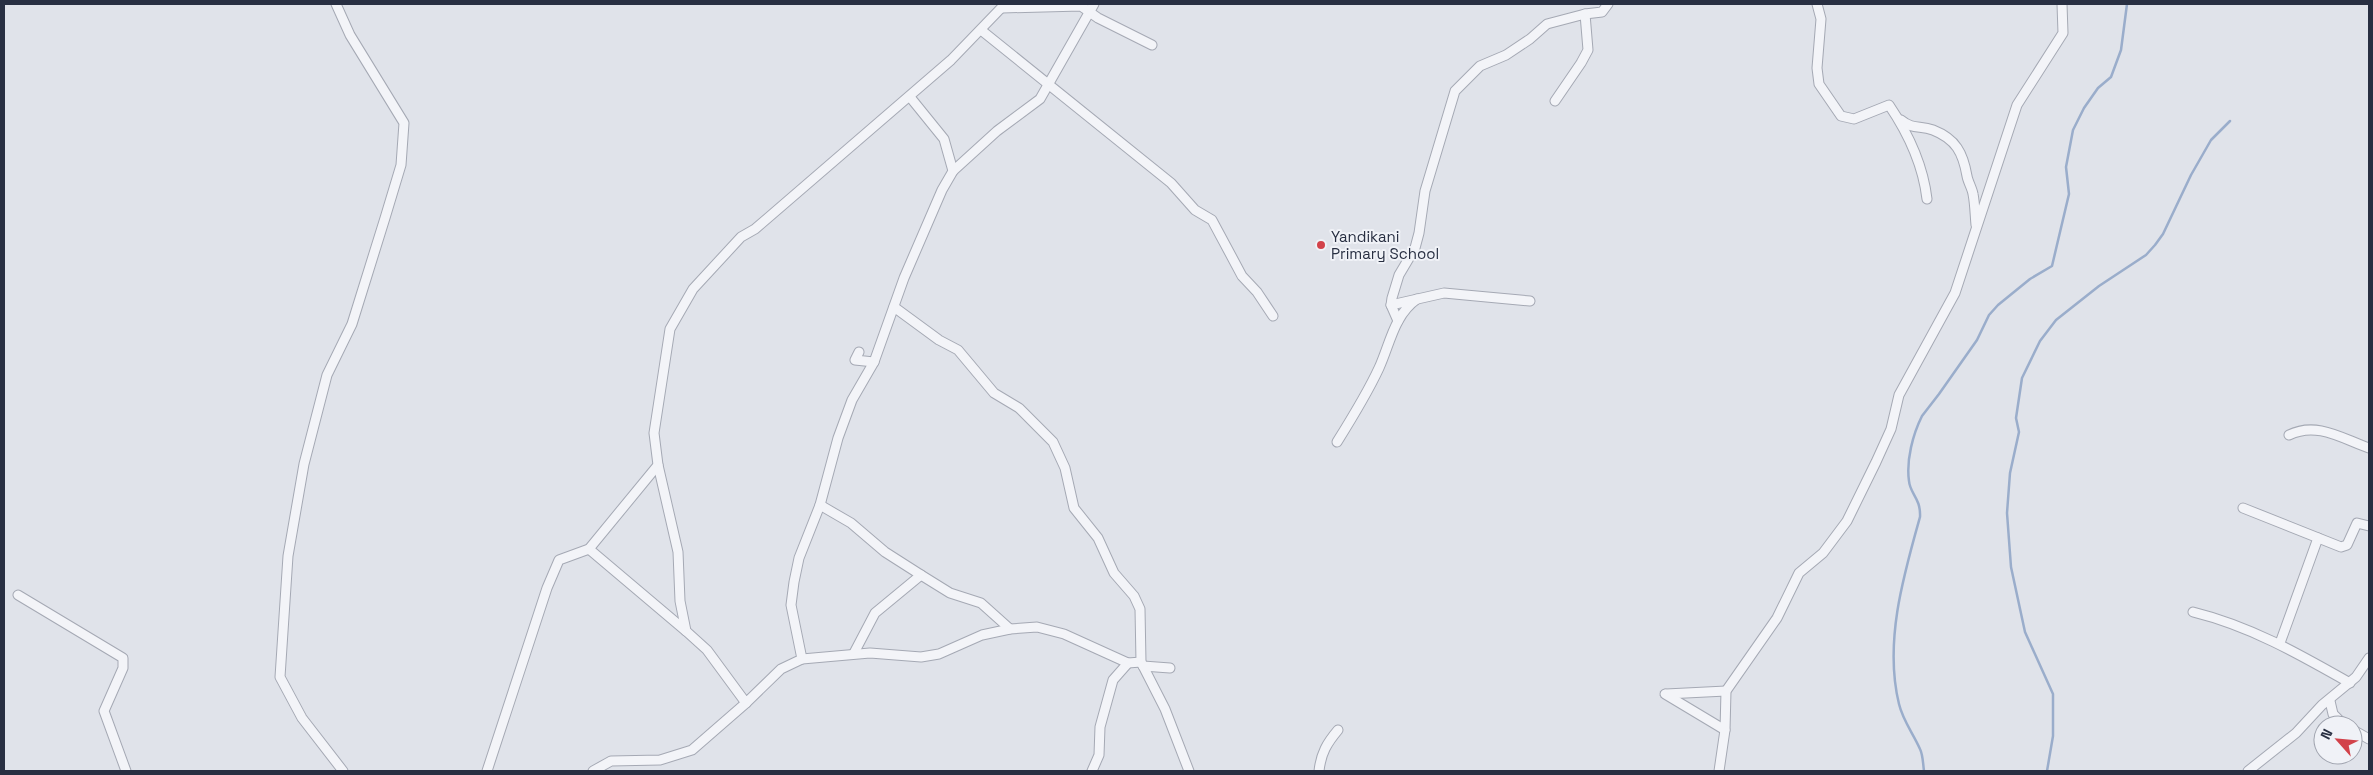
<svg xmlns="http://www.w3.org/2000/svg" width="2373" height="775" viewBox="0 0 2373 775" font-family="'Space Grotesk',sans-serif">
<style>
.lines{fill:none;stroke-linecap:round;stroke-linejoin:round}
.stream{stroke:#9aadcb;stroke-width:2.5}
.minor-casing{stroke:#a5a9b4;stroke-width:11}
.minor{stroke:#f3f4f8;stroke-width:9}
.poi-dot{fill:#d2424a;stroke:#f0f2f7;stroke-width:2}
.labels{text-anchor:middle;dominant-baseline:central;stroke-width:4;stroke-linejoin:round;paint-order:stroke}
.poi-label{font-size:15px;fill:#282f42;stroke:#f0f2f7;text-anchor:start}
</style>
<rect width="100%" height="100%" fill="#e0e3ea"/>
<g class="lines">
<g class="stream">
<path d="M1924,771C1923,764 1923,755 1920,749C1913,733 1903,721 1899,704C1884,643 1903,577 1920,517C1921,498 1910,494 1909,481C1906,460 1913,434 1922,416L1939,394L1977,340L1989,315L1998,305L2030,279L2052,266L2069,194L2066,167L2073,130L2084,108L2098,88L2111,77L2121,50L2127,4"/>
<polyline points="2047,771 2053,736 2053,694 2025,632 2011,567 2007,513 2010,473 2019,432 2016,418 2022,378 2040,341 2056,320 2099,286 2146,255 2155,245 2163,234 2191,175 2211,140 2230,121"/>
</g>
<defs>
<g id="minor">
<polyline points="336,4 350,35 404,123 401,165 385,218 352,324 327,375 304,464 288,556 280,677 302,718 343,771"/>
<path d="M1817,4L1821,19L1817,68L1819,84L1841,116L1854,119L1889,105C1908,133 1923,165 1927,199"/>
<polyline points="1002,8 1081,6 1098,18 1152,45"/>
<polyline points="981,30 1171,183 1195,210 1212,220 1242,276 1257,292 1273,316"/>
<polyline points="910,97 944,139 953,171"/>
<polyline points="1555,101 1581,63 1588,50 1585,14 1602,12 1608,4"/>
<path d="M1901,120C1913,130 1920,125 1933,130C1956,139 1963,153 1967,176C1968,182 1972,188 1973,194C1975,204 1975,215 1976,225"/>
<polyline points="1391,305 1444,293 1530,301"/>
<polyline points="894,307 939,340 958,350 994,393 1019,408 1053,442 1065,468 1074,508 1098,538 1114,573 1134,596 1140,609 1141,662 1165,709 1189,771"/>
<polyline points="1398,321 1391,305 1392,298 1399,275 1415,248 1419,233 1425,191 1455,91 1480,66 1506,55 1530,39 1547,24 1585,14"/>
<polyline points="859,352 855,360 874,362 904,278 942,190 953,171 997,131 1040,99 1094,4"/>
<path d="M2289,435C2317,421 2343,439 2369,448"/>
<path d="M1337,442C1352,418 1367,394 1379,368C1390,344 1394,315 1417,299"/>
<polyline points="658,465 678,552 680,601 686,631 707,650 746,703 781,669 802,659 791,605 794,582 799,558 820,505 838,438 852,400 874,362"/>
<polyline points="820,505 851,523 885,552 921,575 950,593 981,603 1010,629"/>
<polyline points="2243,508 2341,547 2347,545 2357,523 2369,526"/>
<polyline points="589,549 686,631"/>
<polyline points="18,595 123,658 123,668 104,711 126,771"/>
<path d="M2193,612C2250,626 2299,654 2350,683"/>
<polyline points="2280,643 2318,538"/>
<polyline points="854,653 875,613 921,575"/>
<polyline points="802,659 870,653 921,657 939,654 982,635 1010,629 1037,627 1064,634 1128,663 1141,662"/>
<polyline points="1143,666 1170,668"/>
<polyline points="1665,694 1725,730"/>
<polyline points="1666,694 1726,691"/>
<polyline points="2330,701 2333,714 2344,725"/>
<polyline points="2353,730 2369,739"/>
<polyline points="487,771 547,588 559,560 589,549 658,465 654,433 670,329 693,289 741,237 755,229 951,60 1005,4"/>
<polyline points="593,771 611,761 660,760 692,750 746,703"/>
<polyline points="1092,771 1099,755 1100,727 1113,680 1128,663"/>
<path d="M1319,771C1321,753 1327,743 1338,730"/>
<polyline points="1719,771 1725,730 1726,691 1777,618 1799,573 1823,553 1847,521 1876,462 1891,429 1899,395 1955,293 2017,105 2063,33 2062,4"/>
<polyline points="2248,771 2296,733 2322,705 2356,677 2369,658"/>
</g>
</defs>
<use href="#minor" class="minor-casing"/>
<use href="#minor" class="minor"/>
</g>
<circle class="poi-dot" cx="1321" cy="245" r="5"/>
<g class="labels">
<g class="poi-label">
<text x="1331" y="236">Yandikani<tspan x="1331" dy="17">Primary School</tspan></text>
</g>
</g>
<rect width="2373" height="775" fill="none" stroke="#282f42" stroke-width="10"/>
<g transform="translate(2338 740) rotate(297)"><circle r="24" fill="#f0f2f7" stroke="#a0a4af"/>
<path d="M0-4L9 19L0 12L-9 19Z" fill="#d2424a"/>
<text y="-8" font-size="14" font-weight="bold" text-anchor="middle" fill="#282f42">N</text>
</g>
</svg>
